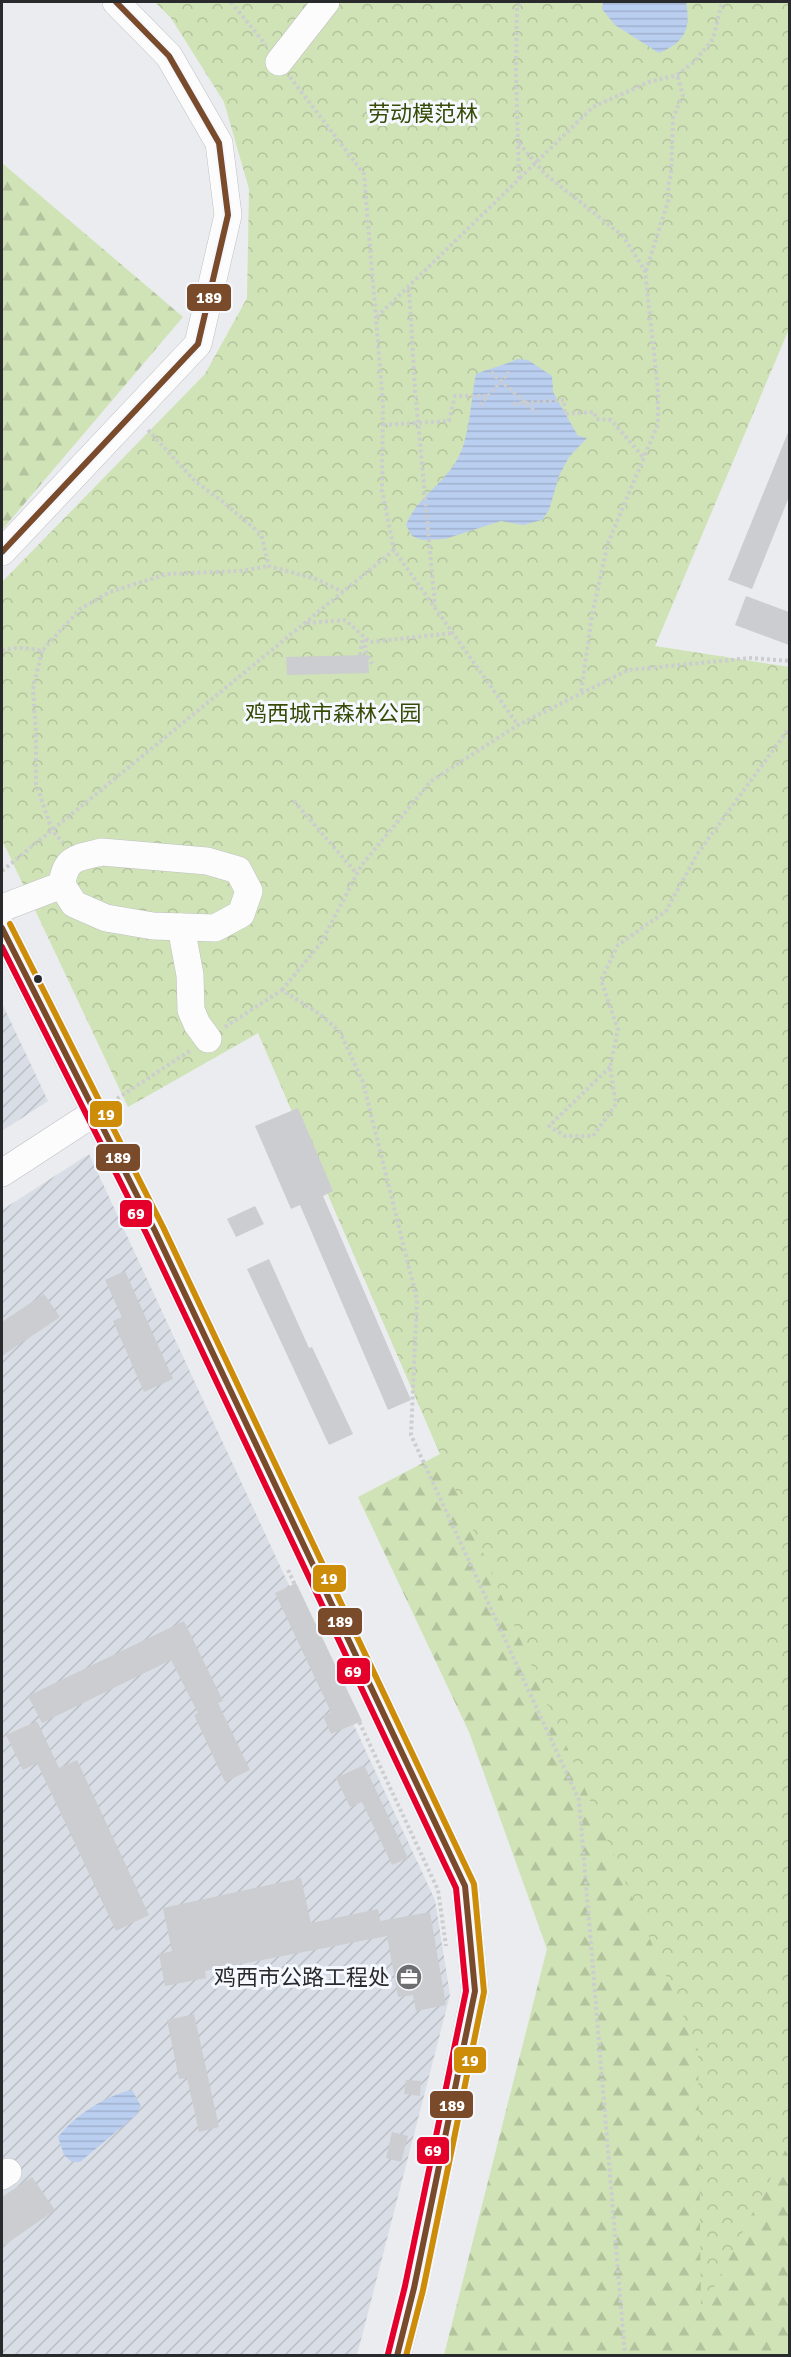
<svg xmlns="http://www.w3.org/2000/svg" width="791" height="2357" viewBox="0 0 791 2357" font-family="Signika,'Noto Sans SC',sans-serif">
<style>
.industrial{fill:url(#industrial-furrows)}
.forest{fill:url(#forest-firs)}
.park{fill:url(#park-crowns)}
.water{fill:url(#water-rules)}
.building{fill:#cbcdd0}
.lines{fill:none;stroke-linecap:round;stroke-linejoin:round}
.minor-casing{stroke:#bfc0c2;stroke-width:28}
.path{stroke:#cccdce;stroke-width:4;stroke-dasharray:3 3;stroke-linecap:butt}
.minor{stroke:#fcfcfd;stroke-width:27}
.bus-1-casing{stroke:#f5f9ff;stroke-width:10}
.bus-2-casing{stroke:#f5f9ff;stroke-width:10}
.bus-3-casing{stroke:#f5f9ff;stroke-width:10}
.bus-1{stroke:#7a4b2a;stroke-width:6}
.bus-2{stroke:#e4002b;stroke-width:6}
.bus-3{stroke:#ce8d09;stroke-width:6}
.bus-dot{fill:#282a2c;stroke:#f5f9ff;stroke-width:2}
.labels{text-anchor:middle;dominant-baseline:central;stroke-width:6;stroke-linejoin:round;paint-order:stroke}
.park-label{font-size:22px;fill:#374b07;stroke:#f5f9ff}
.poi-label{font-size:22px;fill:#282a2c;stroke:#f5f9ff;text-anchor:end}
.line-badge{stroke:#f5f9ff;stroke-width:2}
.badge-label{font-size:16px;text-anchor:middle;font-weight:bold;fill:#fff}
</style>
<defs>
<pattern id="industrial-furrows" width="10" height="10" patternUnits="userSpaceOnUse" patternTransform="scale(1.5)"><rect width="10" height="10" fill="#d9dee6"/><path d="M-1 1l2-2M0 10L10 0M9 11l2-2" fill="none" stroke="#babfc5"/></pattern>
<pattern id="forest-firs" width="22" height="20" patternUnits="userSpaceOnUse" patternTransform="scale(1.5)"><rect width="22" height="20" fill="#d0e3b6"/><path d="M5 1l3.5 6h-7zM16 11l3.5 6h-7z" fill="#b3c39d"/></pattern>
<pattern id="park-crowns" width="20" height="18" patternUnits="userSpaceOnUse" patternTransform="scale(1.5)"><rect width="20" height="18" fill="#d0e3b6"/><path d="M2 6a3 3 0 1 1 6 0M12 15a3 3 0 1 1 6 0" fill="none" stroke="#b3c39d"/></pattern>
<pattern id="water-rules" width="6" height="5" patternUnits="userSpaceOnUse" patternTransform="scale(1.5)"><rect width="6" height="5" fill="#bacef0"/><path d="M0 2.5h6" fill="none" stroke="#a0b1ce"/></pattern>
</defs>
<rect width="100%" height="100%" fill="#eaecef"/>
<g class="industrial">
<polygon points="2,1003 48,1101 2,1131"/>
<polygon points="89,1154 435,1900 450,1995 357,2355 2,2356 2,1210"/>
</g>
<g class="forest">
<polygon points="2,163 183,317 2,530"/>
<polygon points="789,965 789,2355 444,2355 547,1949 469,1732 358,1497 440,1454 258,1032"/>
</g>
<polygon class="park" points="155,2 789,2 789,329 655,646 790,667 789,2143 701,2312 698,2050 258,1033 128,1107 2,840 2,582 205,374 247,298 249,189 224,102 171,18"/>
<g class="water">
<path d="M603,2H686C691,29 685,42 659,53L615,25L602,9Z"/>
<path d="M517,359L528,360L552,376L553,392L578,436L587,438L569,457L559,476L549,510L542,520L523,525L501,521L445,539L422,540L412,536L406,525C416,498 446,483 459,456C470,435 471,397 476,374C490,368 503,366 517,359Z"/>
<path d="M132,2090L141,2106L136,2115L80,2162H72L64,2155L58,2137C75,2115 105,2096 132,2090Z"/>
</g>
<g class="building">
<polygon points="789,430 789,497 752,589 728,580"/>
<polygon points="746,596 789,612 789,645 735,625"/>
<polygon points="368,655 369,673 287,675 286,657"/>
<polygon points="298,1108 333,1191 323,1196 411,1400 388,1410 300,1205 291,1209 255,1126"/>
<polygon points="255,1206 264,1224 236,1237 227,1219"/>
<polygon points="269,1259 309,1348 312,1347 353,1434 329,1445 247,1269"/>
<polygon points="125,1271 173,1379 144,1392 113,1321 122,1317 105,1280"/>
<polygon points="44,1294 60,1317 2,1356 2,1322"/>
<polygon points="296,1583 362,1721 331,1734 323,1716 331,1712 275,1593"/>
<polygon points="184,1621 223,1701 218,1703 250,1770 225,1782 194,1715 198,1713 171,1660 42,1723 28,1696"/>
<polygon points="37,1721 59,1768 77,1760 149,1915 116,1931 37,1763 23,1770 6,1735"/>
<polygon points="364,1765 408,1858 392,1865 362,1802 350,1807 336,1778"/>
<polygon points="301,1878 311,1923 378,1909 380,1921 430,1912 446,2005 416,2011 413,1995 398,1997 387,1936 205,1971 206,1978 165,1986 159,1954 172,1951 163,1908"/>
<polygon points="194,2014 219,2127 199,2132 187,2078 179,2079 167,2020"/>
<polygon points="406,2080 421,2081 420,2096 404,2094"/>
<polygon points="392,2132 408,2136 401,2162 386,2158"/>
<polygon points="32,2177 55,2210 2,2247 2,2197"/>
</g>
<g class="lines">
<defs>
<g id="minor">
<polyline points="279,62 326,2"/>
<polyline points="2,552 198,344 228,215 219,143 169,56 116,2"/>
<path d="M102,852L207,861L238,870L249,891L241,914L215,928L153,926L106,918L74,904L62,885C65,857 77,858 102,852Z"/>
<polyline points="2,908 62,885"/>
<polyline points="181,927 190,975 191,1010 197,1024 208,1039"/>
<polyline points="2,928 155,1231 465,1886 475,1991 414,2288 397,2356"/>
<polyline points="2,1173 94,1113"/>
<polyline points="2,2176 8,2172"/>
</g>
</defs>
<use href="#minor" class="minor-casing"/>
<g class="path">
<polyline points="231,2 266,45"/>
<polyline points="290,77 364,174 383,404 382,490 394,550 518,725"/>
<polyline points="519,143 545,174 623,236 645,271 658,390 658,424 608,543 592,615 581,693"/>
<polyline points="520,178 593,107 649,82 677,75 694,62 713,39 722,2"/>
<polyline points="646,271 669,198 668,186 671,175 673,118 683,95 677,75"/>
<polyline points="409,288 415,388 435,606"/>
<polyline points="377,317 519,179 516,74 517,6 523,2"/>
<polyline points="491,372 537,413"/>
<polyline points="513,404 564,400 565,414 594,412 596,419 611,420 644,458"/>
<polyline points="480,405 509,372"/>
<polyline points="383,425 449,421 455,396 488,396"/>
<polyline points="148,430 195,481 223,502 261,534 269,566 316,579 343,592"/>
<polyline points="307,623 345,620 370,642 453,633"/>
<polyline points="366,639 365,649 372,664"/>
<path d="M2,651C16,646 28,648 42,651L80,609L110,592L167,574L239,571L269,566"/>
<polyline points="42,651 33,689 36,731 36,784 52,830 63,843"/>
<polyline points="360,655 363,637"/>
<polyline points="294,801 357,874"/>
<polyline points="2,871 394,550"/>
<polyline points="282,990 321,943 361,866 431,781 518,725 628,670 751,658 790,661"/>
<polyline points="225,1027 282,990 321,1015 340,1032 363,1082 417,1300 411,1435 579,1800 625,2356"/>
<polyline points="610,1067 549,1126 565,1136 593,1136 616,1104 610,1067 618,1030 601,980 618,945 666,911 698,853 790,727"/>
<polyline points="112,1102 191,1050"/>
<polyline points="288,1570 438,1890 446,1946"/>
</g>
<use href="#minor" class="minor"/>
<defs>
<g id="bus-1">
<polyline points="2,552 198,344 228,215 219,143 169,56 116,2"/>
<polyline points="2,928 155,1231 465,1886 475,1991 414,2288 397,2356"/>
</g>
<polyline id="bus-2" points="2,947 147,1235 456,1888 466,1991 405,2286 388,2354"/>
<polyline id="bus-3" points="10,924 163,1227 474,1884 484,1992 423,2290 406,2356"/>
</defs>
<use href="#bus-1" class="bus-1-casing"/>
<use href="#bus-2" class="bus-2-casing"/>
<use href="#bus-3" class="bus-3-casing"/>
<use href="#bus-1" class="bus-1"/>
<use href="#bus-2" class="bus-2"/>
<use href="#bus-3" class="bus-3"/>
</g>
<defs>
<symbol id="office-disc" viewBox="-11 -11 22 22"><circle r="9.5" fill="#6c6e70" stroke="#f5f9ff"/><path d="M-6-3h4V-5.5h4V-3h4V5H-6ZM-1-4.5V-3h2v-1.5ZM-6 0V1H6V0Z" fill="#fff"/></symbol>
</defs>
<g fill-rule="evenodd">
<use href="#office-disc" x="394" y="1962" width="30" height="30"/>
</g>
<circle class="bus-dot" cx="38" cy="979" r="5"/>
<g class="labels">
<g class="park-label">
<text x="423" y="113">劳动模范林</text>
<text x="333" y="713">鸡西城市森林公园</text>
</g>
<g class="poi-label">
<text x="390" y="1977">鸡西市公路工程处</text>
</g>
</g>
<g class="line-badge">
<rect x="186" y="283" width="46" height="29" rx="6" fill="#7a4b2a"/>
<rect x="89" y="1100" width="34" height="28" rx="6" fill="#ce8d09"/>
<rect x="95" y="1143" width="46" height="29" rx="6" fill="#7a4b2a"/>
<rect x="119" y="1199" width="34" height="29" rx="6" fill="#e4002b"/>
<rect x="312" y="1564" width="35" height="29" rx="6" fill="#ce8d09"/>
<rect x="317" y="1607" width="46" height="29" rx="6" fill="#7a4b2a"/>
<rect x="336" y="1657" width="35" height="28" rx="6" fill="#e4002b"/>
<rect x="453" y="2046" width="34" height="28" rx="6" fill="#ce8d09"/>
<rect x="429" y="2090" width="45" height="29" rx="6" fill="#7a4b2a"/>
<rect x="416" y="2136" width="34" height="29" rx="6" fill="#e4002b"/>
</g>
<g class="badge-label">
<text x="209" y="303">189</text>
<text x="106" y="1120">19</text>
<text x="118" y="1163">189</text>
<text x="136" y="1219">69</text>
<text x="329" y="1584">19</text>
<text x="340" y="1627">189</text>
<text x="353" y="1677">69</text>
<text x="470" y="2066">19</text>
<text x="452" y="2111">189</text>
<text x="433" y="2156">69</text>
</g>
<rect width="791" height="2357" fill="none" stroke="#282a2c" stroke-width="6"/>
</svg>
